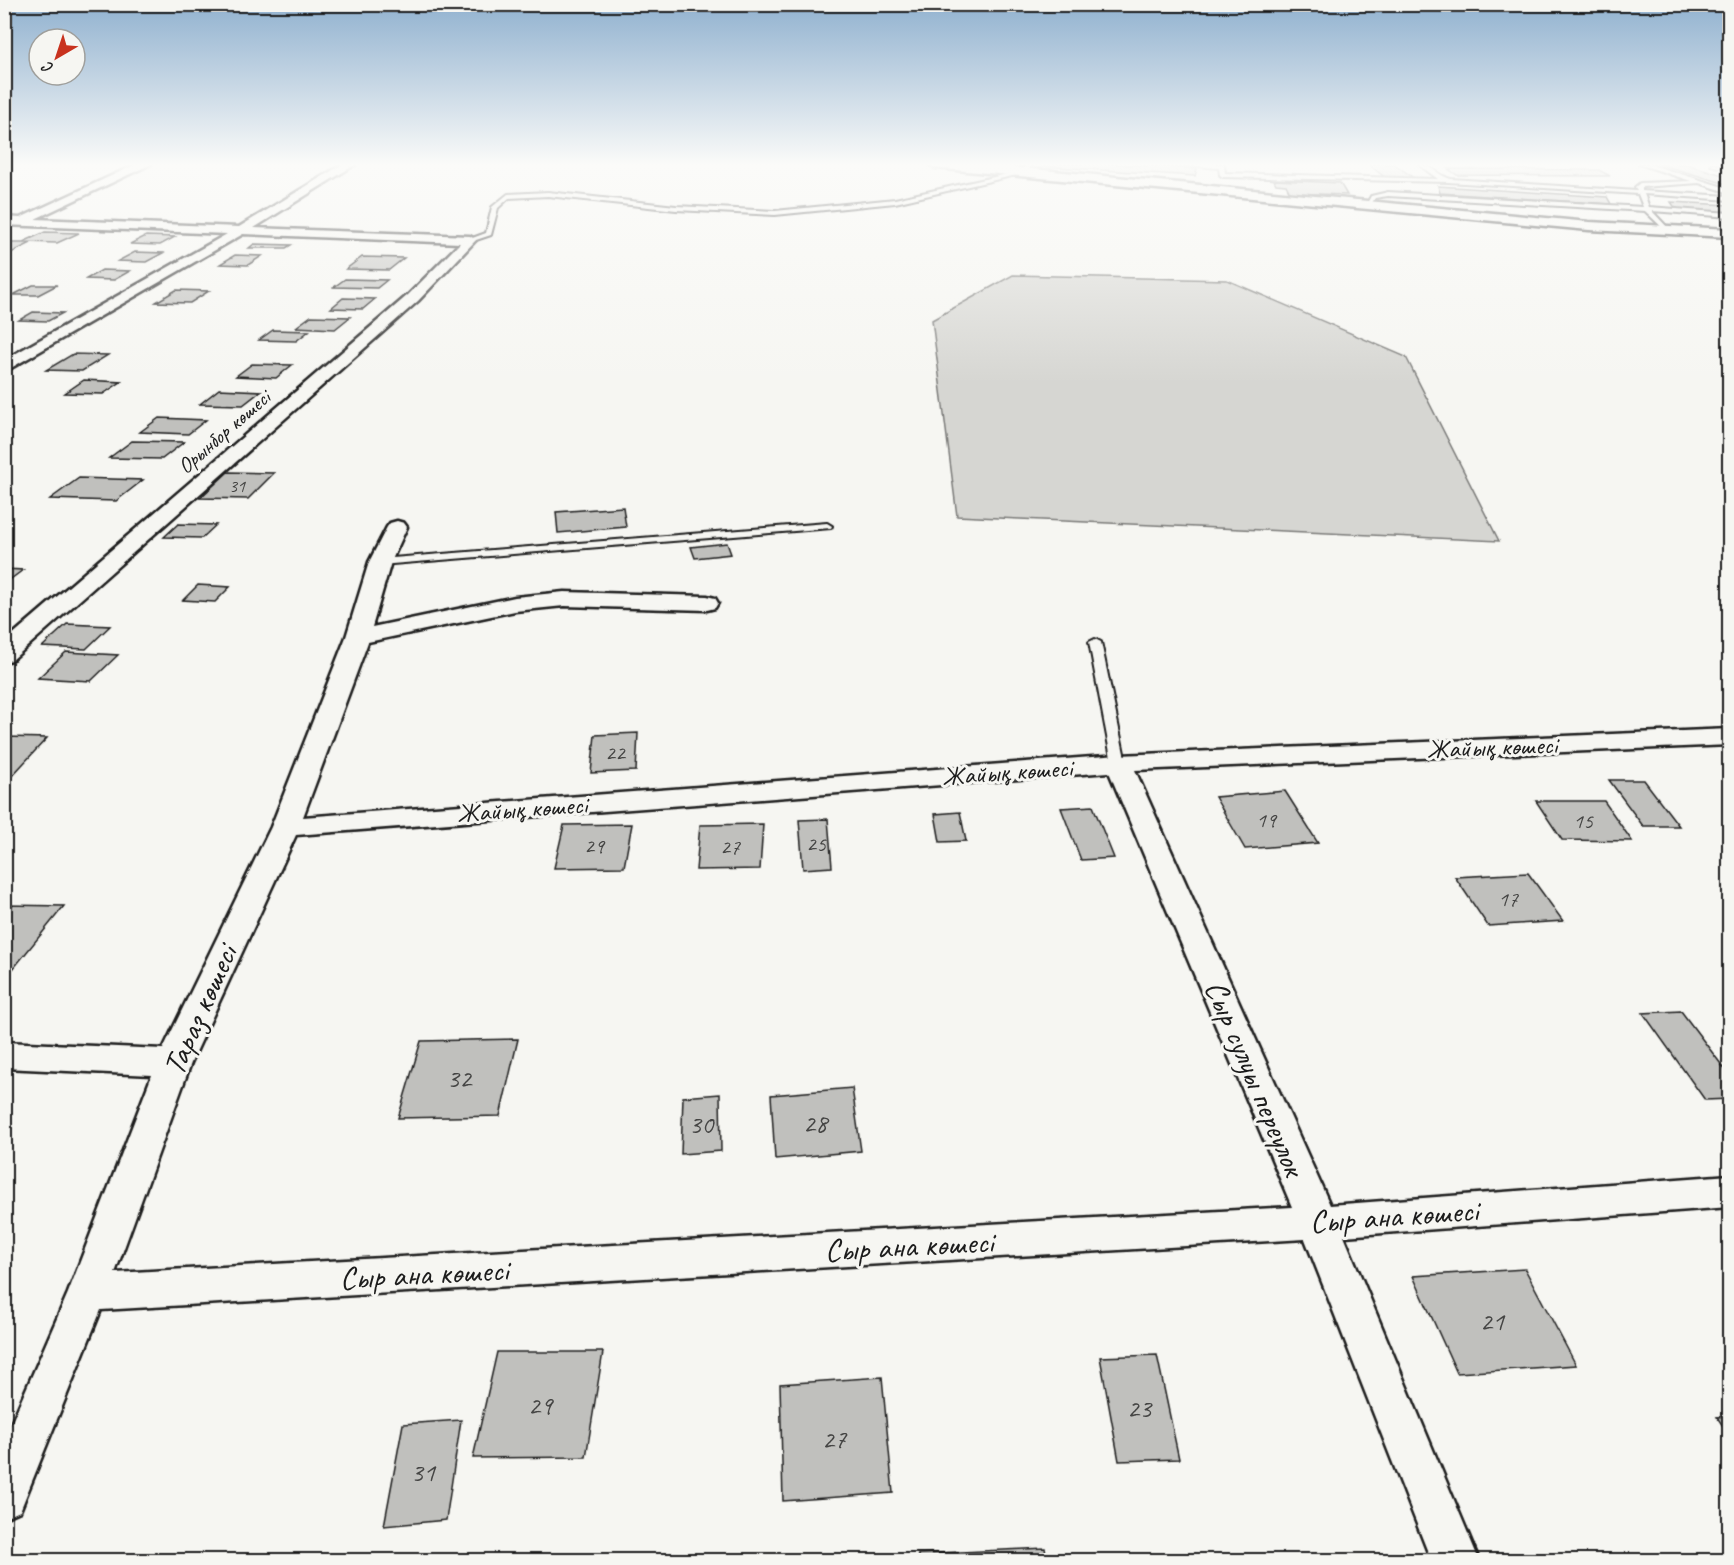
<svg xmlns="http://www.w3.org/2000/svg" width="1734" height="1565" viewBox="0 0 1734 1565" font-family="Caveat,sans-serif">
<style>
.green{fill:#d6d6d2;stroke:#797977;stroke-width:1.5}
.building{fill:#c0c0bd;stroke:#1c1c1c;stroke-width:1.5}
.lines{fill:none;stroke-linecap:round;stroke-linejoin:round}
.service-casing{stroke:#1c1c1c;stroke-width:4}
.minor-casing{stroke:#1c1c1c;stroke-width:5}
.tertiary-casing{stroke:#1c1c1c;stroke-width:5}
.service{fill:#f6f6f2;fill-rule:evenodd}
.minor{fill:#f6f6f2;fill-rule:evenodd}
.tertiary{fill:#f6f6f2;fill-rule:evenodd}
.labels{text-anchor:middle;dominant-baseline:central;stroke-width:6;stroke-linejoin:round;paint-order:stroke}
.far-number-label{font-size:18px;fill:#454544}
.far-street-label{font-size:22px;fill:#1c1c1c;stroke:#f6f6f2}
.number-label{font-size:22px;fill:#454544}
.street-label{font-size:26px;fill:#1c1c1c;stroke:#f6f6f2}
.near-number-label{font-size:27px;fill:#454544}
.near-street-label{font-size:32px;fill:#1c1c1c;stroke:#f6f6f2}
</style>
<rect width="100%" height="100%" fill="#f6f6f2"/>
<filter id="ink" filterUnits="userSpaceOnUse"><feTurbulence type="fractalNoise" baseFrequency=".0167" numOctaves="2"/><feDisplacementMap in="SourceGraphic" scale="12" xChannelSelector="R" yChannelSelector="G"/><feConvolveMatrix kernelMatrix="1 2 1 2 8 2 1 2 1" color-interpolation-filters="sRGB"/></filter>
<g filter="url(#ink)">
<polygon class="green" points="1013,275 1227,280 1406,357 1499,541 957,516 932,320"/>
<g class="building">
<polygon points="1044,164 1116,164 1197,169 1195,176 1042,166"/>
<polygon points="1368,164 1394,164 1414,178 1386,178"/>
<polygon points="1658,164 1686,164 1730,177 1730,185"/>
<polygon points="1448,169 1599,170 1610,176 1457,175"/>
<polygon points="1274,180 1340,183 1347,195 1290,193 1286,185 1276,184"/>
<polygon points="1438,186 1607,197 1611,204 1440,193"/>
<polygon points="1671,202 1730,205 1730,212 1676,209"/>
<polygon points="45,232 79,233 57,243 23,242"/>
<polygon points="146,236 175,237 160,245 130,244"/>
<polygon points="4,243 31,243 13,252 4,252"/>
<polygon points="254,244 291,245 286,248 249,248"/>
<polygon points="135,252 163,253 146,262 118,261"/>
<polygon points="235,255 262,256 248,265 220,264"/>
<polygon points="362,257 404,258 389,270 346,269"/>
<polygon points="102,270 130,271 114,280 86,279"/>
<polygon points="345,279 387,280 377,288 334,287"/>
<polygon points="33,285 57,285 38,295 13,295"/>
<polygon points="176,290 209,291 190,303 156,302"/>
<polygon points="343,298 375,299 363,309 331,308"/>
<polygon points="33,312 63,313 48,321 19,320"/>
<polygon points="311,316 350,317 335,329 296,327"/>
<polygon points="273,330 309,331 296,341 259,340"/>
<polygon points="73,354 108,355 82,371 46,370"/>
<polygon points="252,364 292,365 276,378 236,376"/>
<polygon points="84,380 121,382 103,394 65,393"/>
<polygon points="219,389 261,391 243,405 200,404"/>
<polygon points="159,418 206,420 188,434 140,432"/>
<polygon points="132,441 184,442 162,459 109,458"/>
<polygon points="228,472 274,473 248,499 200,498"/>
<polygon points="79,478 143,480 116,501 50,499"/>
<polygon points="623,507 626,527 558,533 556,512"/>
<polygon points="178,524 216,525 202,538 164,537"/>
<polygon points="727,543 731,554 695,558 691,547"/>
<polygon points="4,569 23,570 4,584"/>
<polygon points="198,585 230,587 215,602 183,600"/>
<polygon points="67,624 110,626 86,649 42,647"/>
<polygon points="66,652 118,655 91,681 38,678"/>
<polygon points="638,733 636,771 591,773 595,735"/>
<polygon points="4,737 47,738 10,778 4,777"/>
<polygon points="1609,780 1644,780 1679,826 1643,826"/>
<polygon points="1285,791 1318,843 1245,849 1215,797"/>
<polygon points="1536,801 1604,801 1632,841 1562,840"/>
<polygon points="1093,806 1114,858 1081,860 1061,808"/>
<polygon points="960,812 966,841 940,842 935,814"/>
<polygon points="828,819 832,867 803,869 799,820"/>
<polygon points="632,824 624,867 554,868 564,825"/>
<polygon points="763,824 760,869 696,870 700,825"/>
<polygon points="1528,873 1563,921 1488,926 1455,877"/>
<polygon points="4,905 64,906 13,969 4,969"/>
<polygon points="1681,1011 1730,1076 1730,1099 1705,1100 1643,1013"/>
<polygon points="518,1039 500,1116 398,1118 421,1041"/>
<polygon points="852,1088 861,1151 775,1159 771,1095"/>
<polygon points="720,1094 721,1151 681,1154 683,1097"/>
<polygon points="1525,1269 1576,1365 1457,1373 1413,1276"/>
<polygon points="497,1352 603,1352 586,1457 473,1458"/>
<polygon points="1157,1355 1179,1459 1119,1461 1100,1357"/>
<polygon points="882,1377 893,1493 783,1501 780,1384"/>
<polygon points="1730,1416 1730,1437 1717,1417"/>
<polygon points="461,1420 446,1520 384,1526 403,1424"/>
<polygon points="1045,1548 1047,1560 918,1560 918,1554"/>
</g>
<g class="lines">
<defs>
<g id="service">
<polygon points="1027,164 1032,164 1025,173 895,203 775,215 676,210 548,196 509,198 498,208 491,235 470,242 467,240 486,233 492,207 508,194 548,192 676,206 775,211 895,199 1021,171"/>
<path d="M1174,164H1224L1225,173L1438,179L1418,164C1430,164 1439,176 1451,179L1637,191L1635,187L1640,183L1691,181L1639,164H1648L1730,189V193L1699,183L1642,187V191L1730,196V200L1644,194L1649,207L1730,213V217L1652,211L1670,230L1668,233L1645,211L1388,196L1375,198L1369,207L1366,205L1371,196L1388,192L1643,207L1638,194L1448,182L1223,177L1220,175L1219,168Z"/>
<polygon points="1711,164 1730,167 1730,170 1711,165"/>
<polygon points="827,523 832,526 831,528 380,565 375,562 380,559"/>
<polygon points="1095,639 1101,642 1126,763 1119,767 1112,763 1089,642"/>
</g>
<g id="minor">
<polygon points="137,164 151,164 35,219 239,227 343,164 356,164 254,228 470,236 476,240 418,301 12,660 4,662 4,642 408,295 460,243 243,234 4,372 4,360 227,234 4,225 4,217 20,218"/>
<path d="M397,521L404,523L407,527L391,562L372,627L515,597L564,592L707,596L715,598L718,603L715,608L707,610L564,606L515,611L368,642L303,817L1119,755L1730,729V745L1135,770L1330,1205L1730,1175V1207L1344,1236L1479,1560H1431L1305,1239L101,1310L20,1511L4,1518V1440L68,1293L152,1075L4,1068V1042L163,1049L271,827L346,637L369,562L387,527L390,523ZM1109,772L1292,1207L115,1273L191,1063L296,835Z"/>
</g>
<polygon id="tertiary" points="929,164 979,164 1589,222 1730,229 1730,237 1589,230 935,168"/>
</defs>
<use href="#service" class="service-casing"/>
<use href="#minor" class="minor-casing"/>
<use href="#tertiary" class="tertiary-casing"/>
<use href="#service" class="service"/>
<use href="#minor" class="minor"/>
<use href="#tertiary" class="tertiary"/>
</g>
</g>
<linearGradient id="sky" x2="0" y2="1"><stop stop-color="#90b1cf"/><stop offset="0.43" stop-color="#fbfbf9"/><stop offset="1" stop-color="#fbfbf9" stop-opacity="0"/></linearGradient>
<rect width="1734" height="383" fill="url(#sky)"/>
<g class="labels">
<g class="far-number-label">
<text x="237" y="486">31</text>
</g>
<g class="far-street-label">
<text transform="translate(224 432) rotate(-41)">Орынбор көшесі</text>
</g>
<g class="number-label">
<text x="615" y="753">22</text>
<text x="1266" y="820">19</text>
<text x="1583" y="821">15</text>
<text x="816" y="844">25</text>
<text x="594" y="846">29</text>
<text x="730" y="847">27</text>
<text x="1508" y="899">17</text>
</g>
<g class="street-label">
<text transform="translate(1492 747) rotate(-2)">Жайық көшесі</text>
<text transform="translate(1007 772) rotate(-4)">Жайық көшесі</text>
<text transform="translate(522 809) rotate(-4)">Жайық көшесі</text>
</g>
<g class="near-number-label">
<text x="459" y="1078">32</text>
<text x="815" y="1123">28</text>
<text x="701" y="1124">30</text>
<text x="1492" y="1321">21</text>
<text x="540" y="1405">29</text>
<text x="1139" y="1408">23</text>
<text x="834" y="1439">27</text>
<text x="423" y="1472">31</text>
</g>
<g class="near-street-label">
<text transform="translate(200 1010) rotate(-66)">Тараз көшесі</text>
<text transform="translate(1255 1078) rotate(67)">Сыр сулуы переулок</text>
<text transform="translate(1394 1216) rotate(-4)">Сыр ана көшесі</text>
<text transform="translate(909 1246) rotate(-3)">Сыр ана көшесі</text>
<text transform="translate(424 1274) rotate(-3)">Сыр ана көшесі</text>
</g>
</g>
<rect width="1734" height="1565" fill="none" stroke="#f6f6f2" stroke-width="24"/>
<rect x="12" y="12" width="1710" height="1541" fill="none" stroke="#1c1c1c" stroke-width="2" filter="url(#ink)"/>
<g transform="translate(57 57) rotate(219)"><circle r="28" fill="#f6f6f2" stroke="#9f9f9c" stroke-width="1.5"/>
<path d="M0-4.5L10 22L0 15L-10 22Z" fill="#c8321e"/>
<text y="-9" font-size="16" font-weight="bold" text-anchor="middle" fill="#1c1c1c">С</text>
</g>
</svg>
